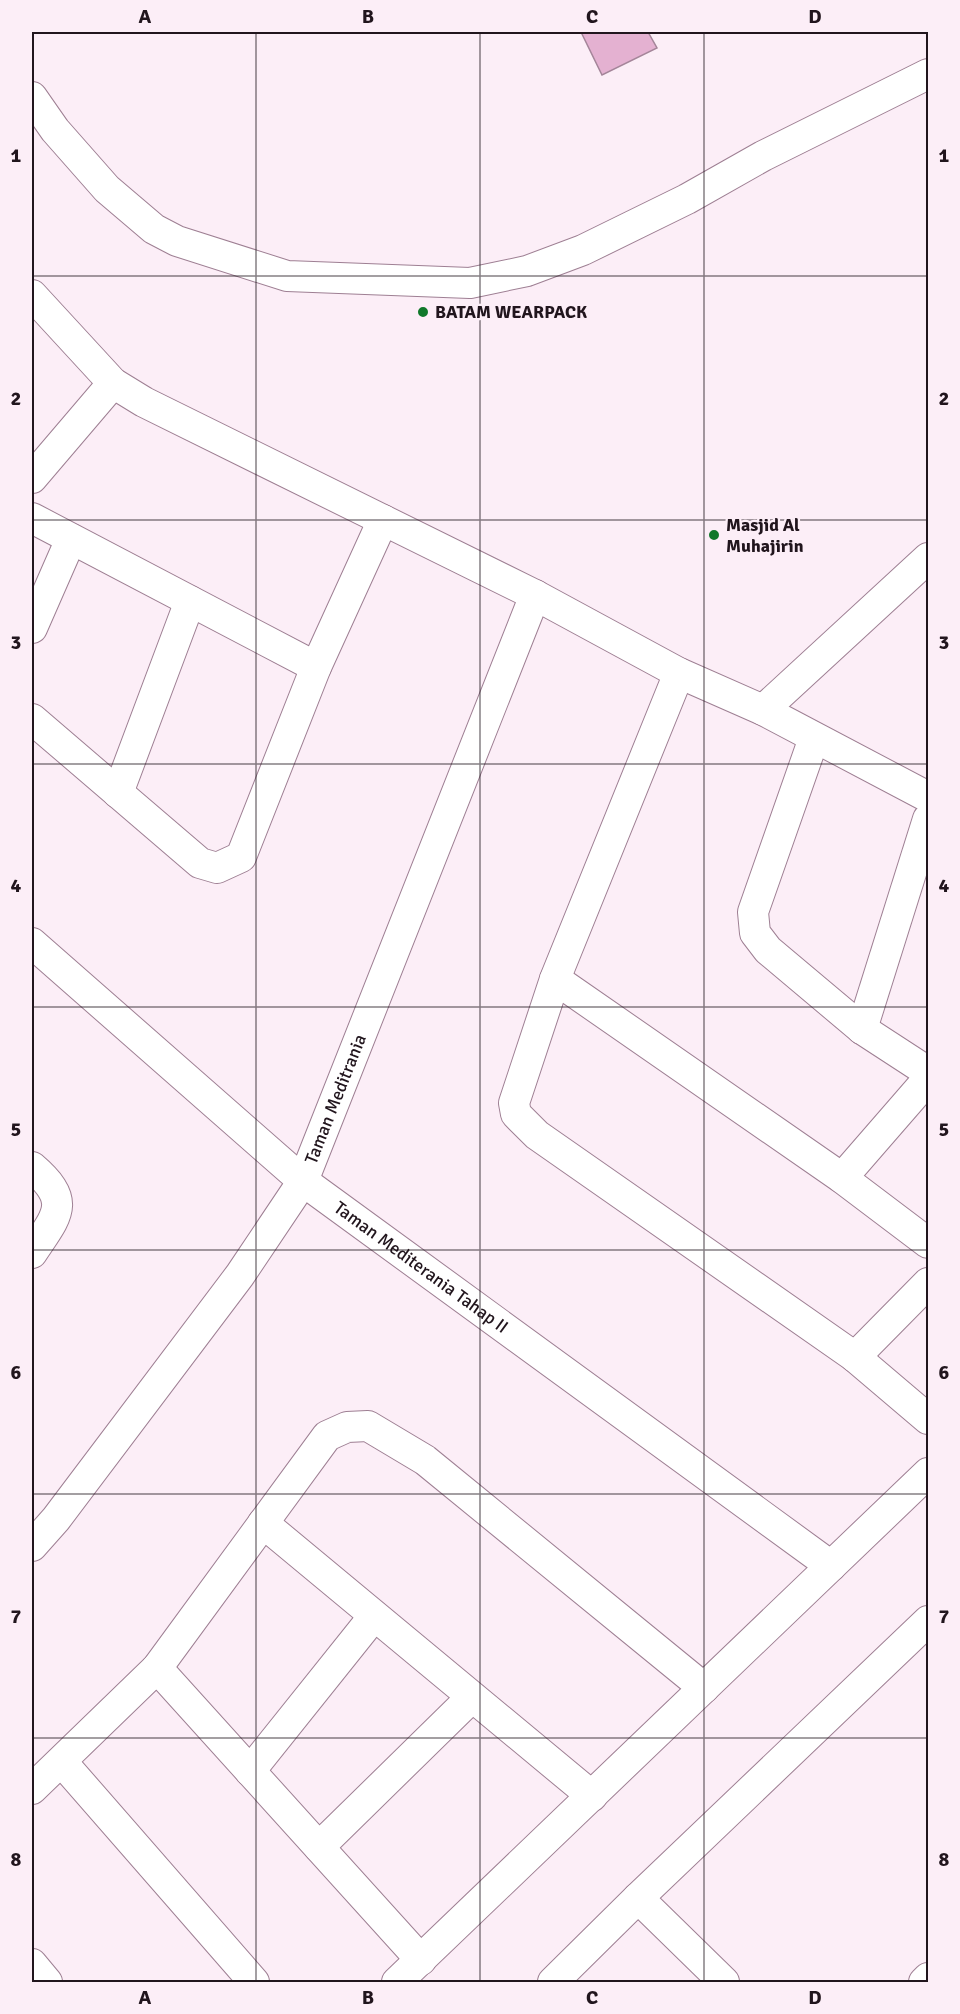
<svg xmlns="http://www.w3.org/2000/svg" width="960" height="2014" viewBox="0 0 960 2014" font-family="Signika,sans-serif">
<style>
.building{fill:#e4b1d1;stroke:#a48599;stroke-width:1.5}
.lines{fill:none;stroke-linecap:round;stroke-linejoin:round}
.street-casing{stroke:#9e7f93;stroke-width:32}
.street{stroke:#fff;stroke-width:30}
.grid{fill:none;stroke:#21151d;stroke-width:1.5;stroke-opacity:0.55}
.poi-dot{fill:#10782a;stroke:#fceef7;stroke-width:2}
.labels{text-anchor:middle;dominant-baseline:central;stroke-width:4.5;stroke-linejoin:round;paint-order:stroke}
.poi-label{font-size:18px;font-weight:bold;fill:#21151d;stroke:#fceef7;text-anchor:start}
.street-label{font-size:18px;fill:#21151d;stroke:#fceef7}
.neatline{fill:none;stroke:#21151d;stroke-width:2}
.grid-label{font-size:20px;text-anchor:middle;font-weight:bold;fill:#21151d}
</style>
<rect width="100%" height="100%" fill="#fceef7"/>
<polygon class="building" points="581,32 648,32 657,48 602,75"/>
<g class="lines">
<defs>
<g id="street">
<polyline points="32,97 55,130 107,189 154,229 177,241 287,276 470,283 527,271 583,250 687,199 763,156 928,74"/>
<polyline points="32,295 113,383 144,402 535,595 679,673 763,710 928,797"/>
<polyline points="32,478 113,383"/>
<polyline points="32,518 316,667"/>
<polyline points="32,628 71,539"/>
<polyline points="679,673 555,979 514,1103 516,1114 537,1135 855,1357 928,1419"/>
<polyline points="763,710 928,558"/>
<polyline points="32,719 200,863 217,868 241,857 316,667 383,520"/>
<polyline points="814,738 753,912 755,933 768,950 862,1029 928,1072"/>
<polyline points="118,793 190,601"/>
<path id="s1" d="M32,943L303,1181L831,1566"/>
<polyline points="555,979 842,1178 928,1243"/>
<polyline points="862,1029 928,819"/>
<path d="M32,1167C73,1202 57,1215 32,1253"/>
<polyline points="842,1178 928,1079"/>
<polyline points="855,1357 928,1283"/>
<polyline points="263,1523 592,1796"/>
<path id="s2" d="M32,1546L56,1519L240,1275L303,1181L535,595"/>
<polyline points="157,1668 421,1960"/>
<polyline points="62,1762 254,1982"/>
<polyline points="250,1771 374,1616"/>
<polyline points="32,1789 157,1668 327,1436 347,1427 368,1426 425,1460 704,1688"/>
<polyline points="319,1847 472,1697"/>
<polyline points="638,1898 724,1982"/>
<polyline points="32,1964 47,1982"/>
<polyline points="397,1982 928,1473"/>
<polyline points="553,1982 638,1898 928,1621"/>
<polyline points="924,1982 928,1978"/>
</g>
</defs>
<use href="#street" class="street-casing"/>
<use href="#street" class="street"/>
</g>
<path class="grid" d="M256,32V1982M480,32V1982M704,32V1982M32,276H928M32,520H928M32,764H928M32,1007H928M32,1250H928M32,1494H928M32,1738H928"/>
<g class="poi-dot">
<circle cx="423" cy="312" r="6"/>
<circle cx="714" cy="535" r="6"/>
</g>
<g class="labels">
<g class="poi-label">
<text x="435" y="312">BATAM WEARPACK</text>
<text x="726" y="525">Masjid Al<tspan x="726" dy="21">Muhajirin</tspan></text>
</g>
<g class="street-label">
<text stroke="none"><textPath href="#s2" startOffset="543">Taman Meditrania</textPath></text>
<text stroke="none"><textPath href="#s1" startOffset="507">Taman Mediterania Tahap II</textPath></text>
</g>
</g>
<rect width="960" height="2014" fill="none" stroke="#fceef7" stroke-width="66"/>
<rect x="33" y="33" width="894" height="1948" class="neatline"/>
<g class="grid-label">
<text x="145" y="23">A</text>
<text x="368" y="23">B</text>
<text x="592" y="23">C</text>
<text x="815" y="23">D</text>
<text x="16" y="162">1</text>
<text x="944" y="162">1</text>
<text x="16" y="405">2</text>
<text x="944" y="405">2</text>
<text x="16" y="649">3</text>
<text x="944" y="649">3</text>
<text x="16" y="892">4</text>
<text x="944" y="892">4</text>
<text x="16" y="1136">5</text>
<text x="944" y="1136">5</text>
<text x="16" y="1379">6</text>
<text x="944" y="1379">6</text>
<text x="16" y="1623">7</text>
<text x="944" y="1623">7</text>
<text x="16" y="1866">8</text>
<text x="944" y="1866">8</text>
<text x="145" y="2004">A</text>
<text x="368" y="2004">B</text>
<text x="592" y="2004">C</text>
<text x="815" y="2004">D</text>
</g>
</svg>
